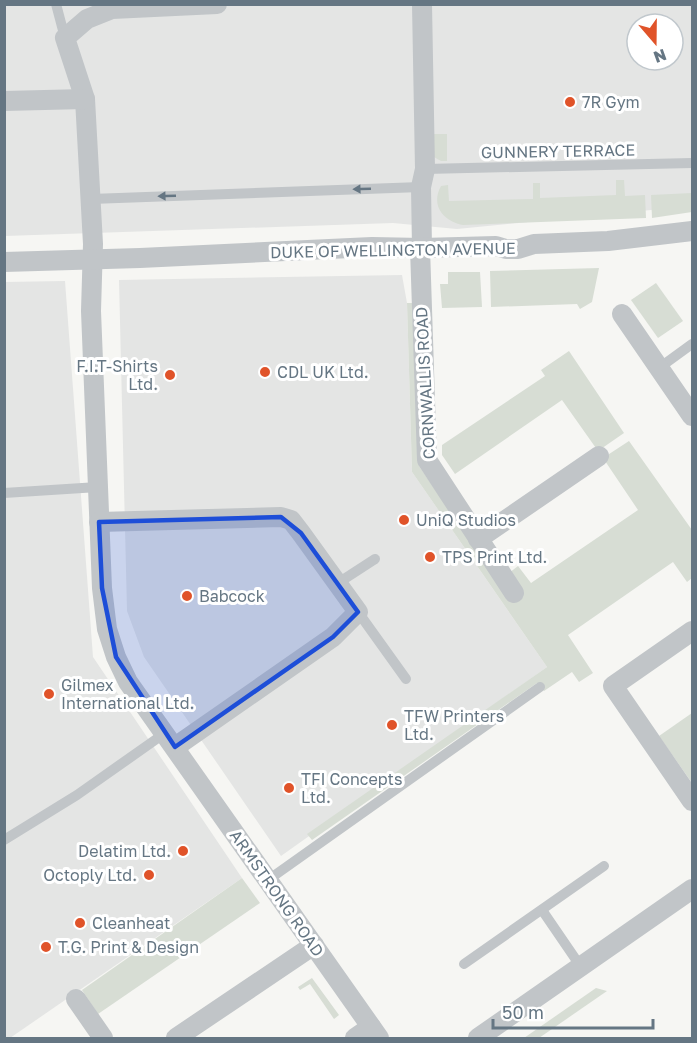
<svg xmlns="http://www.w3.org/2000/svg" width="697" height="1043" viewBox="0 0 697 1043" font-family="'Golos Text',sans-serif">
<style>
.built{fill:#e4e5e4;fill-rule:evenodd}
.green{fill:#d7ddd4}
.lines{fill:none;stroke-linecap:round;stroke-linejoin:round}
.service{stroke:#c1c5c8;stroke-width:10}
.minor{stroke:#c1c5c8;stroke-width:20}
.oneway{fill:#657683}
.marked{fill:#1d4ed8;fill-opacity:0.2;stroke:#1d4ed8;stroke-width:4.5;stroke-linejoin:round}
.poi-dot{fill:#e05329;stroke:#fff;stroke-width:2}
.labels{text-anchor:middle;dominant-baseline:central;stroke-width:6;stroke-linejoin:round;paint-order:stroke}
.poi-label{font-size:16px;fill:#657683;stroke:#fff;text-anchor:start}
.street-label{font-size:16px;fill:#657683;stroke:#fff}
</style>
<rect width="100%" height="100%" fill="#f6f6f3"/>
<g class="built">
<path d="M4,5H692V206L457,229L393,223L5,236ZM637,24H673V60H637Z"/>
<polygon points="402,275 407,303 412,472 547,667 281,856 144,657 127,611 119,280"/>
<polygon points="65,281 93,657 242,878 10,1038 4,1038 4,282"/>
</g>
<g class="green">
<polygon points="434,134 447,134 447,161 441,161 434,157 431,137"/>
<path d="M616,180H624L625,196L645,195L646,218L463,225C444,221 430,206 441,186L448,185L449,201L533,199V183H540V198L616,195Z"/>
<polygon points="692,193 692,212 652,218 651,195"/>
<polygon points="599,268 592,302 580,309 577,304 491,307 490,271"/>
<polygon points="448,272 480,272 482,307 442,308 440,284 448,284"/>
<polygon points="656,283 683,321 658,338 631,300"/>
<polygon points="407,303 412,303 419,466 509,598 509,573 518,566 531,583 638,510 603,458 629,441 692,530 692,578 687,582 673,562 568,635 593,673 579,682 572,672 544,691 537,683 312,840 307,834 547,667 412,472"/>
<polygon points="569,351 624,433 598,451 562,400 455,474 442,455 442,445 545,376 541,370"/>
<polygon points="692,713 692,783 659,736"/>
<polygon points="242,878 260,903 98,1014 82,990"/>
<polygon points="312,978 339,1015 334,1019 310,984 300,990 298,987"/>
<polygon points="596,988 607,991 539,1038 524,1038"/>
</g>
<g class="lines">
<g class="service">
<polyline points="56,4 65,38"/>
<polyline points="425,169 692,163"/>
<polyline points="91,199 421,187"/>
<polyline points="659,368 692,344"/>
<polyline points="4,493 98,487"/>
<polyline points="338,583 375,559"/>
<polyline points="358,612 406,679"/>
<polyline points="4,840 77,795 165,733"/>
<polyline points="268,880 540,687"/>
<polyline points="542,910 581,967"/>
<polyline points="464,964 604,866"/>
</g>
<g class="minor">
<polyline points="217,4 112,9 87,19 65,38 85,99 93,244 91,311 102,588 107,629 116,657 128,682 379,1038"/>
<polyline points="4,101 85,99"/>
<polyline points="420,248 427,460 514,593"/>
<polyline points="422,248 421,187 425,169 422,4"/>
<polyline points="4,262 140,258 372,247 422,248 496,246 506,249 518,249 534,244 608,241 692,231"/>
<polyline points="622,314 692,416"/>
<polyline points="99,522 281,517 291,520 301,533 358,612 333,637 175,747"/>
<polyline points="478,539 599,456"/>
<polyline points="692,631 613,686 692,801"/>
<polyline points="76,999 103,1038"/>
<polyline points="176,1038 314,945"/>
<polyline points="355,1038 371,1027"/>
<polyline points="478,1038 692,889"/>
</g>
</g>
<defs><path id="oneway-solid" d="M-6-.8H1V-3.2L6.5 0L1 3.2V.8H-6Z" transform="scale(1.5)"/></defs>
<g class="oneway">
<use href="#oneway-solid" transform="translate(362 189) rotate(178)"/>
<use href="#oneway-solid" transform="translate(167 196) rotate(178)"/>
</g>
<path class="marked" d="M281,517L301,533L358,612L333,637L175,747L116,657L102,588L99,522Z"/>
<g class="poi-dot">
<circle cx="570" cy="102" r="6"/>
<circle cx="265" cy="372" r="6"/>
<circle cx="170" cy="375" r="6"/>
<circle cx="404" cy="520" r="6"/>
<circle cx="430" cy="557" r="6"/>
<circle cx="187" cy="596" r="6"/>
<circle cx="49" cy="694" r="6"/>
<circle cx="392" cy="725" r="6"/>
<circle cx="289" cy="788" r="6"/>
<circle cx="183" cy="851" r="6"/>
<circle cx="149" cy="875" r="6"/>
<circle cx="80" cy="923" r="6"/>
<circle cx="46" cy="947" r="6"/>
</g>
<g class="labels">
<g class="poi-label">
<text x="582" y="102">7R Gym</text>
<text x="158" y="366" text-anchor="end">F.I.T-Shirts<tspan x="158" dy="18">Ltd.</tspan></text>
<text x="277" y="372">CDL UK Ltd.</text>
<text x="416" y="520">UniQ Studios</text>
<text x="442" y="557">TPS Print Ltd.</text>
<text x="199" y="596">Babcock</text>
<text x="61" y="685">Gilmex<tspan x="61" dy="18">International Ltd.</tspan></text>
<text x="404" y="716">TFW Printers<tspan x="404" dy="18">Ltd.</tspan></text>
<text x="301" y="779">TFI Concepts<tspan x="301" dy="18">Ltd.</tspan></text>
<text x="171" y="851" text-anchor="end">Delatim Ltd.</text>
<text x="137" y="875" text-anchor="end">Octoply Ltd.</text>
<text x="92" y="923">Cleanheat</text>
<text x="58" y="947">T.G. Print &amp; Design</text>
</g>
<g class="street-label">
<text transform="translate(558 151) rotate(-1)">GUNNERY TERRACE</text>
<text transform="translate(393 250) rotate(-1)">DUKE OF WELLINGTON AVENUE</text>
<text transform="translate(425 383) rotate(-93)">CORNWALLIS ROAD</text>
<text transform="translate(277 893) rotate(55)">ARMSTRONG ROAD</text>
</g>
</g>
<rect width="697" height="1043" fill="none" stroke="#657683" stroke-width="12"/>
<g transform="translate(655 42) rotate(160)"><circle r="28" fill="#ffffff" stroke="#c1c8cd" stroke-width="1.5"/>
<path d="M0-4.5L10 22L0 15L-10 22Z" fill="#e05329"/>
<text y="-9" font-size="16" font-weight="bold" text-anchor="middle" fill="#657683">N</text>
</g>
<path d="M493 1019v9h160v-9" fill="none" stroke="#657683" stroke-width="3"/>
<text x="502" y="1019" font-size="18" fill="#657683" stroke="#ffffff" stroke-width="4.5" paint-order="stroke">50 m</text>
</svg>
